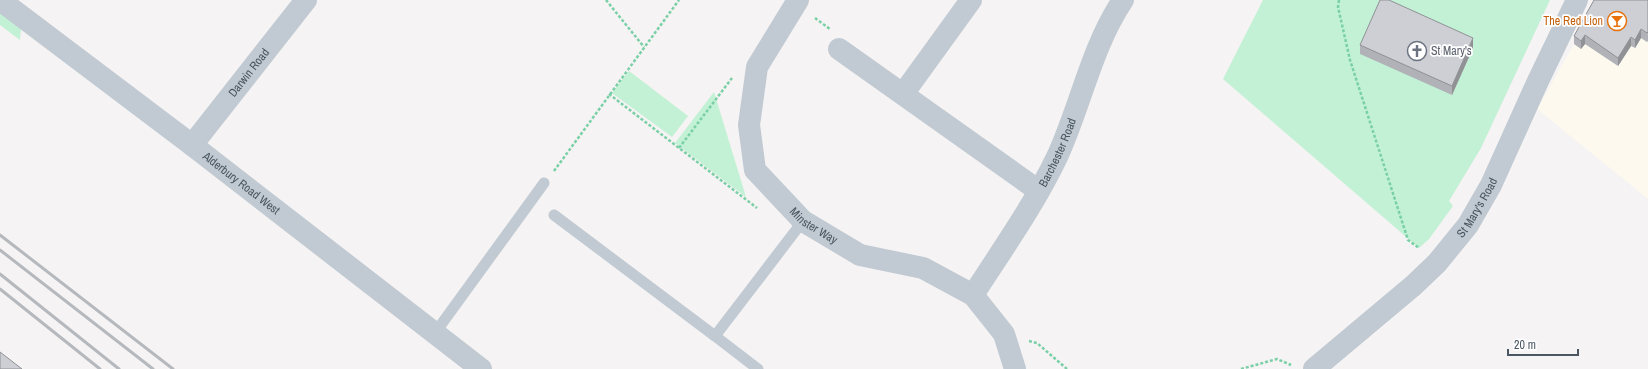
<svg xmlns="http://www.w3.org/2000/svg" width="1648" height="369" viewBox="0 0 1648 369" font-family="'Archivo Narrow',sans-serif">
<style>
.commercial{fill:#fdf9ef}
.green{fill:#c3f1d5}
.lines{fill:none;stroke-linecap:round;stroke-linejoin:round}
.path{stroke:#7ad0a6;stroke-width:2.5;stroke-dasharray:3 2;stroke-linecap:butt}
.service{stroke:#c1cad2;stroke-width:11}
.minor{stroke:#c1cad2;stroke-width:22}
.tertiary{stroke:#c1cad2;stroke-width:22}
.rail{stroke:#b5b8bd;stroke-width:3}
.wall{fill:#b0b2b7}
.shaded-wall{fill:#909195}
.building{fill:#cdcfd5;stroke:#909195}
.labels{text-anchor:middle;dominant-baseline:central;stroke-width:3.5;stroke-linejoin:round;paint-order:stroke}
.food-label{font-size:12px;fill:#c56008;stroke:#fff;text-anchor:end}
.worship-label{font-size:12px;fill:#5b616d;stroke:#fff;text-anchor:start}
.street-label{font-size:12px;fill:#4a5661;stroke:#fff}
</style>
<rect width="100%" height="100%" fill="#f5f3f3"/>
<polygon class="commercial" points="1599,0 1648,0 1648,199 1537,109"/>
<g class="green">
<polygon points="1263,0 1550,0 1481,148 1449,201 1453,206 1429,239 1419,248 1223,79"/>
<polygon points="0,13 21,29 20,40 0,25"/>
<polygon points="629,71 688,116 672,137 612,93"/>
<polygon points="714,92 746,197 675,143"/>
</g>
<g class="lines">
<g class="path">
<polyline points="606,0 644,47"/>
<polyline points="1339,0 1338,7 1350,60 1408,240 1419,248"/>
<polyline points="815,18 830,29"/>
<polyline points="609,94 757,208"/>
<polyline points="679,148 732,78"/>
<polyline points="554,171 679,0"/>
<polyline points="1029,341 1037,343 1067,369"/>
<polyline points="1241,369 1277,359 1291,365"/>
</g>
<g class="service">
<polyline points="554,215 715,336 803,221"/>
<polyline points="435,333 544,183"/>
<polyline points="715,336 758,369"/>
</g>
<g class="minor">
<path id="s1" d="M0,0L192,145L481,369"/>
<path id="s2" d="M798,0L757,67L749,125L755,170L803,221L860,255L923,268L973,295L1004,334L1015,369"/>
<polyline points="839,49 1039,191"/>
<polyline points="903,94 971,0"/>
<path id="s3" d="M192,145L306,0"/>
<path id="s4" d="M973,295C1002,250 1034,205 1057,157C1081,105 1091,48 1123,0"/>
</g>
<path class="tertiary" id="s5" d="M1314,369L1414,285L1437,263L1468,225L1491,185L1538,81L1577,0"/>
<g class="rail">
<polyline points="0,235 173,369"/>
<polyline points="0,250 153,369"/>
<polyline points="0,274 119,369"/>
<polyline points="0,289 100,369"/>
</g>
</g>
<g class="wall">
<polygon points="1648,0 1648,41 1647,42 1641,38 1635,48 1631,46 1618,66 1585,44 1581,49 1574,44 1574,36"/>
<polygon points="1360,45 1473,48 1452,95 1360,54"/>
</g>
<g class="shaded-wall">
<polygon points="1641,29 1641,38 1635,48 1635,40"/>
<polygon points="1585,35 1585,44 1581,49 1581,41"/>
<polygon points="1631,37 1631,46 1618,66 1618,58"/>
<polygon points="1473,38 1473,48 1452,95 1452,86"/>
</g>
<g class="building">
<polygon points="1380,0 1389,0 1473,38 1452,86 1360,45"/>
<polygon points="1594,0 1648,0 1648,32 1647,33 1641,29 1635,40 1631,37 1618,58 1585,35 1581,41 1574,36"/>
<polygon points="0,352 22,369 0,369"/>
</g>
<defs>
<symbol id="bar-ring" viewBox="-11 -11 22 22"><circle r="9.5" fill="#fff" stroke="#e8710a" stroke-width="1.5"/><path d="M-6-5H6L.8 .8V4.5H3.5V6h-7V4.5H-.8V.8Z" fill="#e8710a"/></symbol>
<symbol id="church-ring" viewBox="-11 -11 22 22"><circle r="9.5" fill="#fff" stroke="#6b7280" stroke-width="1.5"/><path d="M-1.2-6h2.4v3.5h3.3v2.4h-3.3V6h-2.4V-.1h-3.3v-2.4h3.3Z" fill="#6b7280"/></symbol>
</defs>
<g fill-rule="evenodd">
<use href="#bar-ring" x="1606" y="10" width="22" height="22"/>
<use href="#church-ring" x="1406" y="40" width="22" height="22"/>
</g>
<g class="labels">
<g class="food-label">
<text x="1603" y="21">The Red Lion</text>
</g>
<g class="worship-label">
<text x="1431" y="51">St Mary's</text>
</g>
<g class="street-label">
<text stroke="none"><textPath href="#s3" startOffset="92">Darwin Road</textPath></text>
<text stroke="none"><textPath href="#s4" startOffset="166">Barchester Road</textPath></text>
<text stroke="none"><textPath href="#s1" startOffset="303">Alderbury Road West</textPath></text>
<text stroke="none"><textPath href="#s5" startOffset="231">St Mary's Road</textPath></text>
<text stroke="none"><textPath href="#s2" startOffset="264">Minster Way</textPath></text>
</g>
</g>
<path d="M1508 349v6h70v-6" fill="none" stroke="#4a5661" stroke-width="2"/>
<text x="1514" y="349" font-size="12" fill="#4a5661" stroke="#ffffff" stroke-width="3" paint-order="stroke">20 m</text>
</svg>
